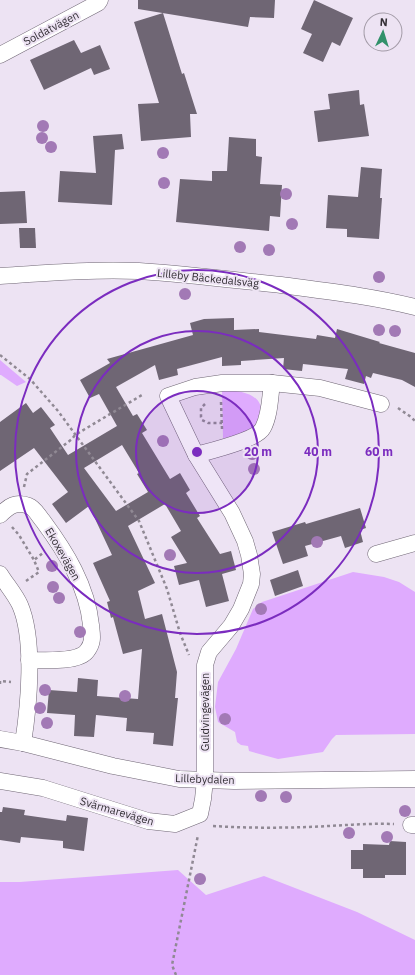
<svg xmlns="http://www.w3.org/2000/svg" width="415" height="975" viewBox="0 0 415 975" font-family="'IBM Plex Sans',sans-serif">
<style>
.green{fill:#dfabfe}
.building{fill:#6f6674;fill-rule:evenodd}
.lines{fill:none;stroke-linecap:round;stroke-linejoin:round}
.street-casing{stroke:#6f6674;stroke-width:17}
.path{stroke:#908994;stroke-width:2.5;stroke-dasharray:3 3;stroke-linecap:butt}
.street{stroke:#fff;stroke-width:16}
.tree{fill:#a279b5}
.ring{fill:none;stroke:#7b2cbf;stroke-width:2}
.labels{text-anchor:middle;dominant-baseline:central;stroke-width:4;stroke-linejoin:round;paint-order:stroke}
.street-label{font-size:11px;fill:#332f35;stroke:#ede3f3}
.centre{fill:#7b2cbf;stroke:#ede3f3;stroke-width:2}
.ring-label{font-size:12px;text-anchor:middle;font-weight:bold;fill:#7b2cbf;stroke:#ede3f3;stroke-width:4;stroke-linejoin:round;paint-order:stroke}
</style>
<rect width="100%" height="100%" fill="#ede3f3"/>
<g class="green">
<polygon points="0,360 26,382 17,386 1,375 0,375"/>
<path d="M227,390C238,391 260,393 261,409C262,414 259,420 258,425L235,437L223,438L222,391Z"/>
<polygon points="353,572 384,577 399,582 415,592 415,734 336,735 332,739 323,752 278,759 249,751 248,746 241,745 237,742 235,732 218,722 215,707 218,682 236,649 253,609 262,602"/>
<polygon points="178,870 206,895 264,876 357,912 415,940 415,975 0,975 0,882 20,882"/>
</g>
<g class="building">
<polygon points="138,0 275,0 274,18 250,17 248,27 138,9"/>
<polygon points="314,0 353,18 340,46 332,42 323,62 303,53 312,34 301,29"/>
<polygon points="163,13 182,74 184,73 197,114 190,114 191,137 141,141 138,104 159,103 134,22"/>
<polygon points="74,40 81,53 100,45 110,69 94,75 91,68 44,90 30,60"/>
<polygon points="359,90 360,105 364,104 369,136 318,142 314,111 330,109 328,94"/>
<polygon points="122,134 124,149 115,150 112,205 58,202 60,171 96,173 93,136"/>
<polygon points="229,137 256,139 256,156 262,157 260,184 282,185 280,217 270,216 269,231 176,222 180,179 212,181 212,171 227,171"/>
<polygon points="361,167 382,169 380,198 382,198 379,239 347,237 347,229 326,228 328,195 358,197"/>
<polygon points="25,191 27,223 0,224 0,192"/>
<polygon points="19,228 35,228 36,248 20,248"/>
<path d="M234,318V330L259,329V332L316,339L317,335L335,338L337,329L380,342L379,343L415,353V387L402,380L373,373L371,378L366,376L364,384L345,379L348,369L303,364L302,371L283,369L284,358L241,361V365L222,366V357L177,369L178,375L159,380L155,365L116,387L133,416L137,414L147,430L142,433L170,479L180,473L190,490L186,493L200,516L197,518L220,554L231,551L236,570L222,574L229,601L206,607L199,580L179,585L174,566L187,563L171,537L181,531L165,504L128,526L155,583L138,591L145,619L162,614L177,672L175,698H178L173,746L153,744L154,733L126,731L127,718L96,715L94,737L74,736L75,715L47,713L49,690L77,692L78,678L98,680L97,696L138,699L142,649L123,654L113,617L111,618L107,602L110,601L93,563L112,555L89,506L66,523L52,504L68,492L34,448L0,471V422L26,403L33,413L41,407L55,425L50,428L68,455L117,426L99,394L90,398L80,380L110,363L107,359L193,335L190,323L204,319ZM122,445L139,473L137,474L148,492L116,511L84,468Z"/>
<polygon points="360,508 366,528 360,530 363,542 345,548 341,536 305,546 308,556 283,564 272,532 305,522 306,524"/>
<polygon points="298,570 303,586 275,596 270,580"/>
<polygon points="3,807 25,810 24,815 66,821 67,815 88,818 84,851 63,848 63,841 21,837 20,843 0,840 0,812 2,812"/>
<polygon points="390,841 406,842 406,875 385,875 385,878 363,878 363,869 351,869 351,850 363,850 363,844 389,845"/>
</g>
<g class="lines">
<defs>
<g id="street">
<polyline points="0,55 98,3 100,0"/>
<path d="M0,276C46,273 93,269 139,271C186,274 234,280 281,285C326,291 371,296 415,307"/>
<path d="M196,455C210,451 257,440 263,428C270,415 270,397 272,383"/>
<path d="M0,515C9,506 16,501 29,506C35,508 39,517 43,521C66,552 87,586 91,625C92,635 94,642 87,651C78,663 43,660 29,660"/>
<polyline points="376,554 415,543"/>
<path d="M0,574C6,584 15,594 20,605C35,640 29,705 23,743"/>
<polyline points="0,739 23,743 113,766 179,779 234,781 415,779"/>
<polyline points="0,781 43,788 148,821 175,824 200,814 203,799 205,780 205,665 209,652 231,626 241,609 251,584 252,574 249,555 245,541 232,513 196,455 168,396 195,387 222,383 272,383 320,388 381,404"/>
<polyline points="411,825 415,825"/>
</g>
</defs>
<use href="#street" class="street-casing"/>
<g class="path">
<polyline points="0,355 30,379 58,411 139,521 167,589 180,633 189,655"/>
<polyline points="221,402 222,429"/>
<polyline points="205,404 201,408 201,417 202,420 208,423 222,423"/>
<polyline points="398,408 411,417 415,421"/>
<polyline points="24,487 27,474 72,439 75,435 142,395"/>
<polyline points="12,527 19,535 34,560"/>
<polyline points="26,581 39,572 34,560 43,553"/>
<polyline points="0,684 0,681 11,682"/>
<path d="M213,826C245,828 277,828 308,827C337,826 365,823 394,824"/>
<polyline points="176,975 172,965 198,835"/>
</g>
<use href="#street" class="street"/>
</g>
<g class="tree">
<circle cx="43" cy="126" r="6"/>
<circle cx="42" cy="138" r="6"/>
<circle cx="51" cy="147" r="6"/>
<circle cx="163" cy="153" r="6"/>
<circle cx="164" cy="183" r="6"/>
<circle cx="286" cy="194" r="6"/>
<circle cx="292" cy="224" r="6"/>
<circle cx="240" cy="247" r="6"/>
<circle cx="269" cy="250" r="6"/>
<circle cx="379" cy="277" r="6"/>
<circle cx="185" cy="294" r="6"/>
<circle cx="379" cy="330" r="6"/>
<circle cx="395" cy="331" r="6"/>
<circle cx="163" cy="441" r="6"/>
<circle cx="252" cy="454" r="6"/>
<circle cx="254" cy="469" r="6"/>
<circle cx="317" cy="542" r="6"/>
<circle cx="170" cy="555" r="6"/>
<circle cx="52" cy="566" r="6"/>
<circle cx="53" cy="587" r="6"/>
<circle cx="59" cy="598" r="6"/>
<circle cx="261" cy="609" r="6"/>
<circle cx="80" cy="632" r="6"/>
<circle cx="45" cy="690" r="6"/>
<circle cx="125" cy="696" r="6"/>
<circle cx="40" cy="708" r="6"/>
<circle cx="225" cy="719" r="6"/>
<circle cx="47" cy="723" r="6"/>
<circle cx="261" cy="796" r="6"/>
<circle cx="286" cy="797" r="6"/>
<circle cx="405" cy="811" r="6"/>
<circle cx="349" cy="833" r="6"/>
<circle cx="387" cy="837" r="6"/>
<circle cx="200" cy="879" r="6"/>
</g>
<circle cx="197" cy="452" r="61" fill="#7b2cbf" fill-opacity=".12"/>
<g class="ring">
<circle cx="197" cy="452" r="61"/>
<circle cx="197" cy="452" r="121"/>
<circle cx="197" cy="452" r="182"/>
</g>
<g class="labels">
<g class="street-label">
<text transform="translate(51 28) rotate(-28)">Soldatvägen</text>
<text transform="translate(208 278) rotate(6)">Lilleby Bäckedalsväg</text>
<text transform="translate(63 554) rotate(60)">Ekoxevägen</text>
<text transform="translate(205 712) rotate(-90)">Guldvingevägen</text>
<text transform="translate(205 779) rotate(2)">Lillebydalen</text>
<text transform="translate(117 811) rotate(16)">Svärmarevägen</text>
</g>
</g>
<circle cx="197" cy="452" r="6" class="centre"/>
<g class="ring-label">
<text x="258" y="456">20 m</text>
<text x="318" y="456">40 m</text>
<text x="379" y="456">60 m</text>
</g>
<g transform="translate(383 32) rotate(4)"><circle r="19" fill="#ede3f3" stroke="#a39ba7"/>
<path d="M0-3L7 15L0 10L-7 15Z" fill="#31916a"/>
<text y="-6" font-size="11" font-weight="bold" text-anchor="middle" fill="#332f35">N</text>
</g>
</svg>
